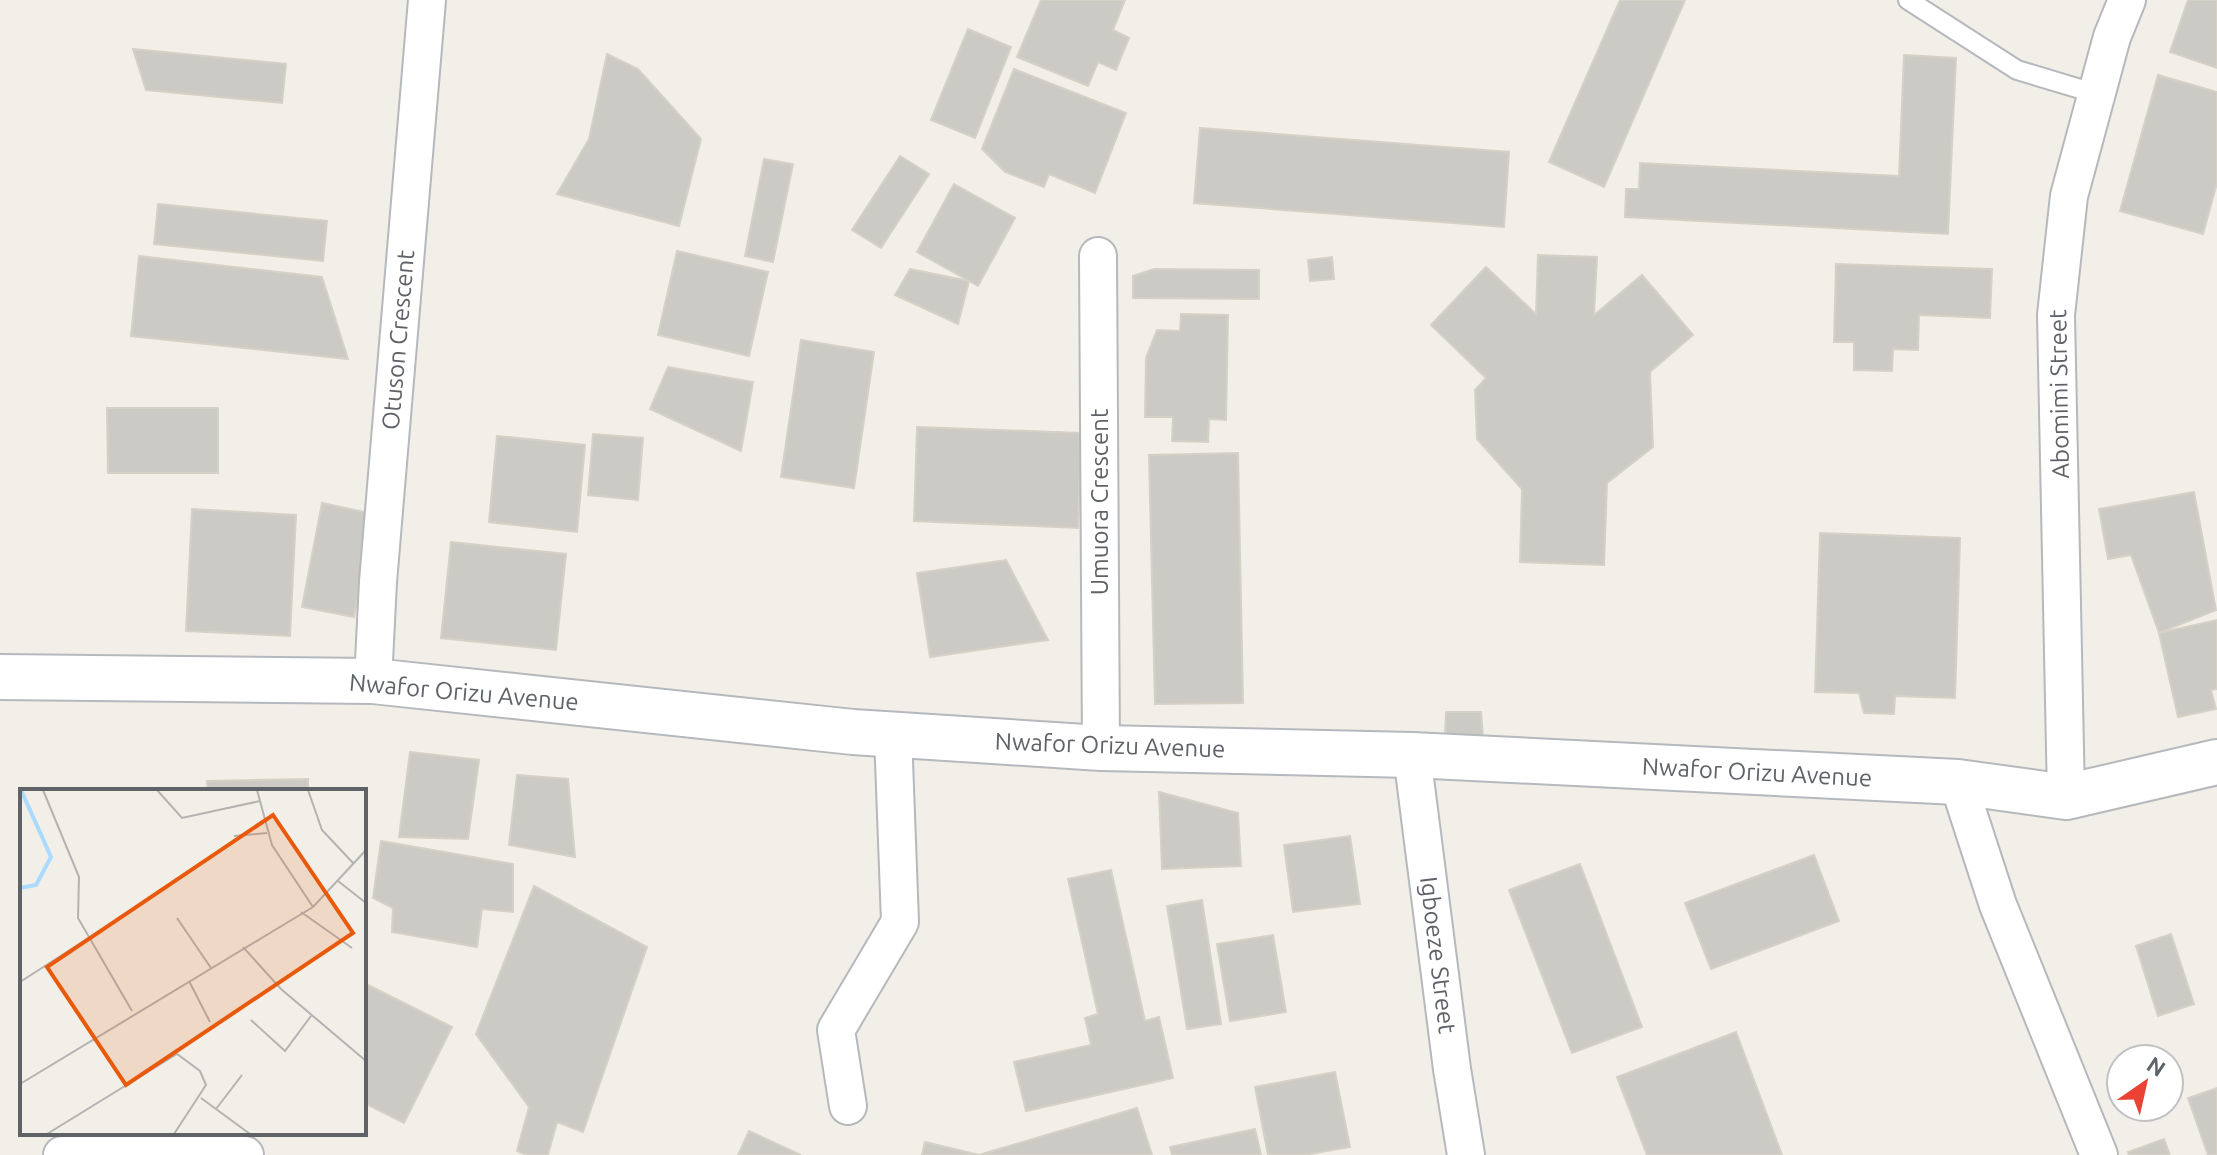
<svg xmlns="http://www.w3.org/2000/svg" width="2217" height="1155" viewBox="0 0 2217 1155" font-family="Ubuntu,sans-serif">
<style>
.building{fill:#cccac5;stroke:#d6d1c6;stroke-width:2}
.lines{fill:none;stroke-linecap:round;stroke-linejoin:round}
.service-casing{stroke:#b5b8bc;stroke-width:22}
.minor-casing{stroke:#b5b8bc;stroke-width:40}
.tertiary-casing{stroke:#b5b8bc;stroke-width:48}
.service{stroke:#fff;stroke-width:18}
.minor{stroke:#fff;stroke-width:36}
.tertiary{stroke:#fff;stroke-width:44}
.labels{text-anchor:middle;dominant-baseline:central;stroke-width:6;stroke-linejoin:round;paint-order:stroke}
.street-label{font-size:24px;fill:#5f6368;stroke:#fff}
.inset-river{fill:none;stroke:#aadaff;stroke-width:4}
.inset-road{fill:none;stroke:#b3b3b1;stroke-width:2}
.view{fill:#e8590c;fill-opacity:0.15;stroke:#e8590c;stroke-width:4}
.inset-edge{fill:none;stroke:#5f6368;stroke-width:4}
</style>
<rect width="100%" height="100%" fill="#f1efe8"/>
<g class="building">
<polygon points="1041,0 1125,0 1113,30 1129,38 1116,70 1098,62 1088,86 1017,57"/>
<polygon points="1620,0 1685,0 1604,187 1549,162"/>
<polygon points="2188,0 2217,0 2217,68 2170,52"/>
<polygon points="968,29 1011,47 975,138 931,120"/>
<polygon points="133,49 286,64 282,103 146,90"/>
<polygon points="607,54 638,69 701,139 679,226 557,194 589,139"/>
<polygon points="1904,55 1956,58 1948,234 1625,217 1626,189 1639,189 1640,163 1899,176"/>
<polygon points="1014,69 1126,113 1095,193 1049,174 1044,187 1005,172 982,149"/>
<polygon points="2158,75 2217,92 2217,183 2203,234 2120,211"/>
<polygon points="1200,128 1509,152 1504,227 1194,203"/>
<polygon points="900,156 929,174 881,248 852,230"/>
<polygon points="764,159 793,164 773,262 745,256"/>
<polygon points="954,184 1015,218 978,286 917,252"/>
<polygon points="158,204 327,221 323,261 154,244"/>
<polygon points="677,251 768,272 749,356 658,335"/>
<polygon points="1538,255 1597,257 1594,315 1642,275 1693,335 1650,372 1653,447 1607,483 1604,565 1520,562 1522,489 1477,439 1475,390 1486,378 1431,325 1486,267 1536,314"/>
<polygon points="139,256 322,277 348,359 131,336"/>
<polygon points="1332,257 1334,279 1310,281 1308,260"/>
<polygon points="1836,264 1992,269 1990,318 1919,315 1918,350 1893,349 1892,371 1854,370 1854,342 1834,342"/>
<polygon points="910,269 969,281 958,324 895,295"/>
<polygon points="1154,269 1259,270 1259,299 1133,298 1133,276"/>
<polygon points="1181,314 1228,315 1226,420 1209,419 1208,442 1172,441 1173,417 1145,417 1146,358 1157,330 1180,331"/>
<polygon points="801,340 874,352 854,488 781,477"/>
<polygon points="668,367 753,382 741,451 650,409"/>
<polygon points="107,408 218,408 218,473 108,473"/>
<polygon points="917,427 1081,433 1078,528 914,521"/>
<polygon points="593,434 643,438 638,500 588,495"/>
<polygon points="497,436 585,445 577,532 489,522"/>
<polygon points="1238,453 1243,703 1155,704 1149,455"/>
<polygon points="2194,492 2216,610 2159,633 2131,555 2108,559 2099,509"/>
<polygon points="322,503 374,514 354,617 302,607"/>
<polygon points="192,509 296,515 290,636 186,631"/>
<polygon points="1820,533 1960,538 1955,698 1895,696 1894,714 1864,713 1859,693 1815,692"/>
<polygon points="451,542 566,554 556,650 441,638"/>
<polygon points="1006,560 1048,640 930,657 917,573"/>
<polygon points="2217,620 2217,689 2211,690 2216,709 2178,717 2159,633"/>
<polygon points="1446,712 1481,712 1483,737 1445,736"/>
<polygon points="410,752 479,760 468,839 399,837"/>
<polygon points="517,775 568,779 575,857 509,845"/>
<polygon points="308,779 308,791 208,791 207,781"/>
<polygon points="1159,792 1238,813 1241,866 1162,869"/>
<polygon points="1350,836 1360,904 1293,912 1284,845"/>
<polygon points="381,841 513,864 513,912 482,909 477,947 392,932 393,908 373,898"/>
<polygon points="1814,855 1839,921 1711,969 1685,903"/>
<polygon points="1580,864 1642,1027 1572,1053 1509,890"/>
<polygon points="1111,870 1145,1021 1159,1017 1173,1078 1026,1111 1014,1062 1091,1045 1085,1018 1098,1014 1068,879"/>
<polygon points="534,886 647,947 583,1132 557,1122 548,1155 526,1155 517,1151 529,1107 476,1034"/>
<polygon points="1202,900 1221,1024 1187,1029 1167,906"/>
<polygon points="2171,934 2194,1004 2158,1016 2136,946"/>
<polygon points="1273,935 1286,1012 1230,1021 1217,944"/>
<polygon points="366,984 452,1027 404,1123 364,1103 364,989"/>
<polygon points="1736,1032 1782,1155 1647,1155 1617,1077"/>
<polygon points="1335,1072 1350,1147 1305,1155 1268,1155 1255,1087"/>
<polygon points="2217,1088 2217,1155 2208,1155 2188,1098"/>
<polygon points="1137,1108 1152,1155 979,1155"/>
<polygon points="1255,1129 1261,1155 1172,1155 1170,1147"/>
<polygon points="749,1131 801,1155 738,1155"/>
<polygon points="2164,1139 2170,1155 2129,1155 2128,1152"/>
<polygon points="925,1142 979,1155 922,1155"/>
</g>
<g class="lines">
<defs>
<polyline id="service" points="1908,0 2017,70 2097,94"/>
<g id="minor">
<polyline points="1098,256 1101,748"/>
<polyline points="373,681 378,582 427,0"/>
<polyline points="1412,755 1452,1069 1466,1155"/>
<polyline points="1958,782 1998,905 2099,1155"/>
<polyline points="2066,797 2056,315 2069,196 2112,37 2127,0"/>
<polyline points="848,1106 836,1030 900,922 893,734"/>
<polyline points="62,1155 203,1151 245,1155"/>
</g>
<polyline id="tertiary" points="0,677 373,681 853,732 1101,748 1412,755 1958,782 2066,797 2217,762"/>
</defs>
<use href="#service" class="service-casing"/>
<use href="#minor" class="minor-casing"/>
<use href="#tertiary" class="tertiary-casing"/>
<use href="#service" class="service"/>
<use href="#minor" class="minor"/>
<use href="#tertiary" class="tertiary"/>
</g>
<g class="labels">
<g class="street-label">
<text transform="translate(398 340) rotate(-85)">Otuson Crescent</text>
<text transform="translate(2059 394) rotate(-91)">Abomimi Street</text>
<text transform="translate(1099 502) rotate(-90)">Umuora Crescent</text>
<text transform="translate(464 692) rotate(5)">Nwafor Orizu Avenue</text>
<text transform="translate(1110 745) rotate(2)">Nwafor Orizu Avenue</text>
<text transform="translate(1757 772) rotate(3)">Nwafor Orizu Avenue</text>
<text transform="translate(1438 955) rotate(83)">Igboeze Street</text>
</g>
</g>
<g transform="translate(20 789)">
<rect width="346" height="346" fill="#f1efe8"/>
<path class="inset-river" d="M0,99L16,96L31,68L1,1"/>
<path class="inset-road" d="M23,1L59,88L58,129L112,222M137,1L162,29L240,12M237,1L252,56L293,118M288,1L302,41L334,75M214,47L247,44M318,92L346,114M281,123L332,159M157,129L191,179M223,158L261,200L346,272M169,192L190,233M0,193L70,148M231,231L265,262L291,227M0,295L293,118L346,61M181,309L230,345M196,320L222,286M27,345L157,265L180,282L186,296L154,345"/>
<path class="view" d="M253,26L333,144L106,296L27,178Z"/>
<rect width="346" height="346" class="inset-edge"/>
</g>
<g transform="translate(2145 1083) rotate(34)"><circle r="38" fill="#ffffff" stroke="#bfc1c3" stroke-width="2"/>
<path d="M0-6L14 30L0 20L-14 30Z" fill="#ea4335"/>
<text y="-12" font-size="22" font-weight="bold" text-anchor="middle" fill="#5f6368">N</text>
</g>
</svg>
